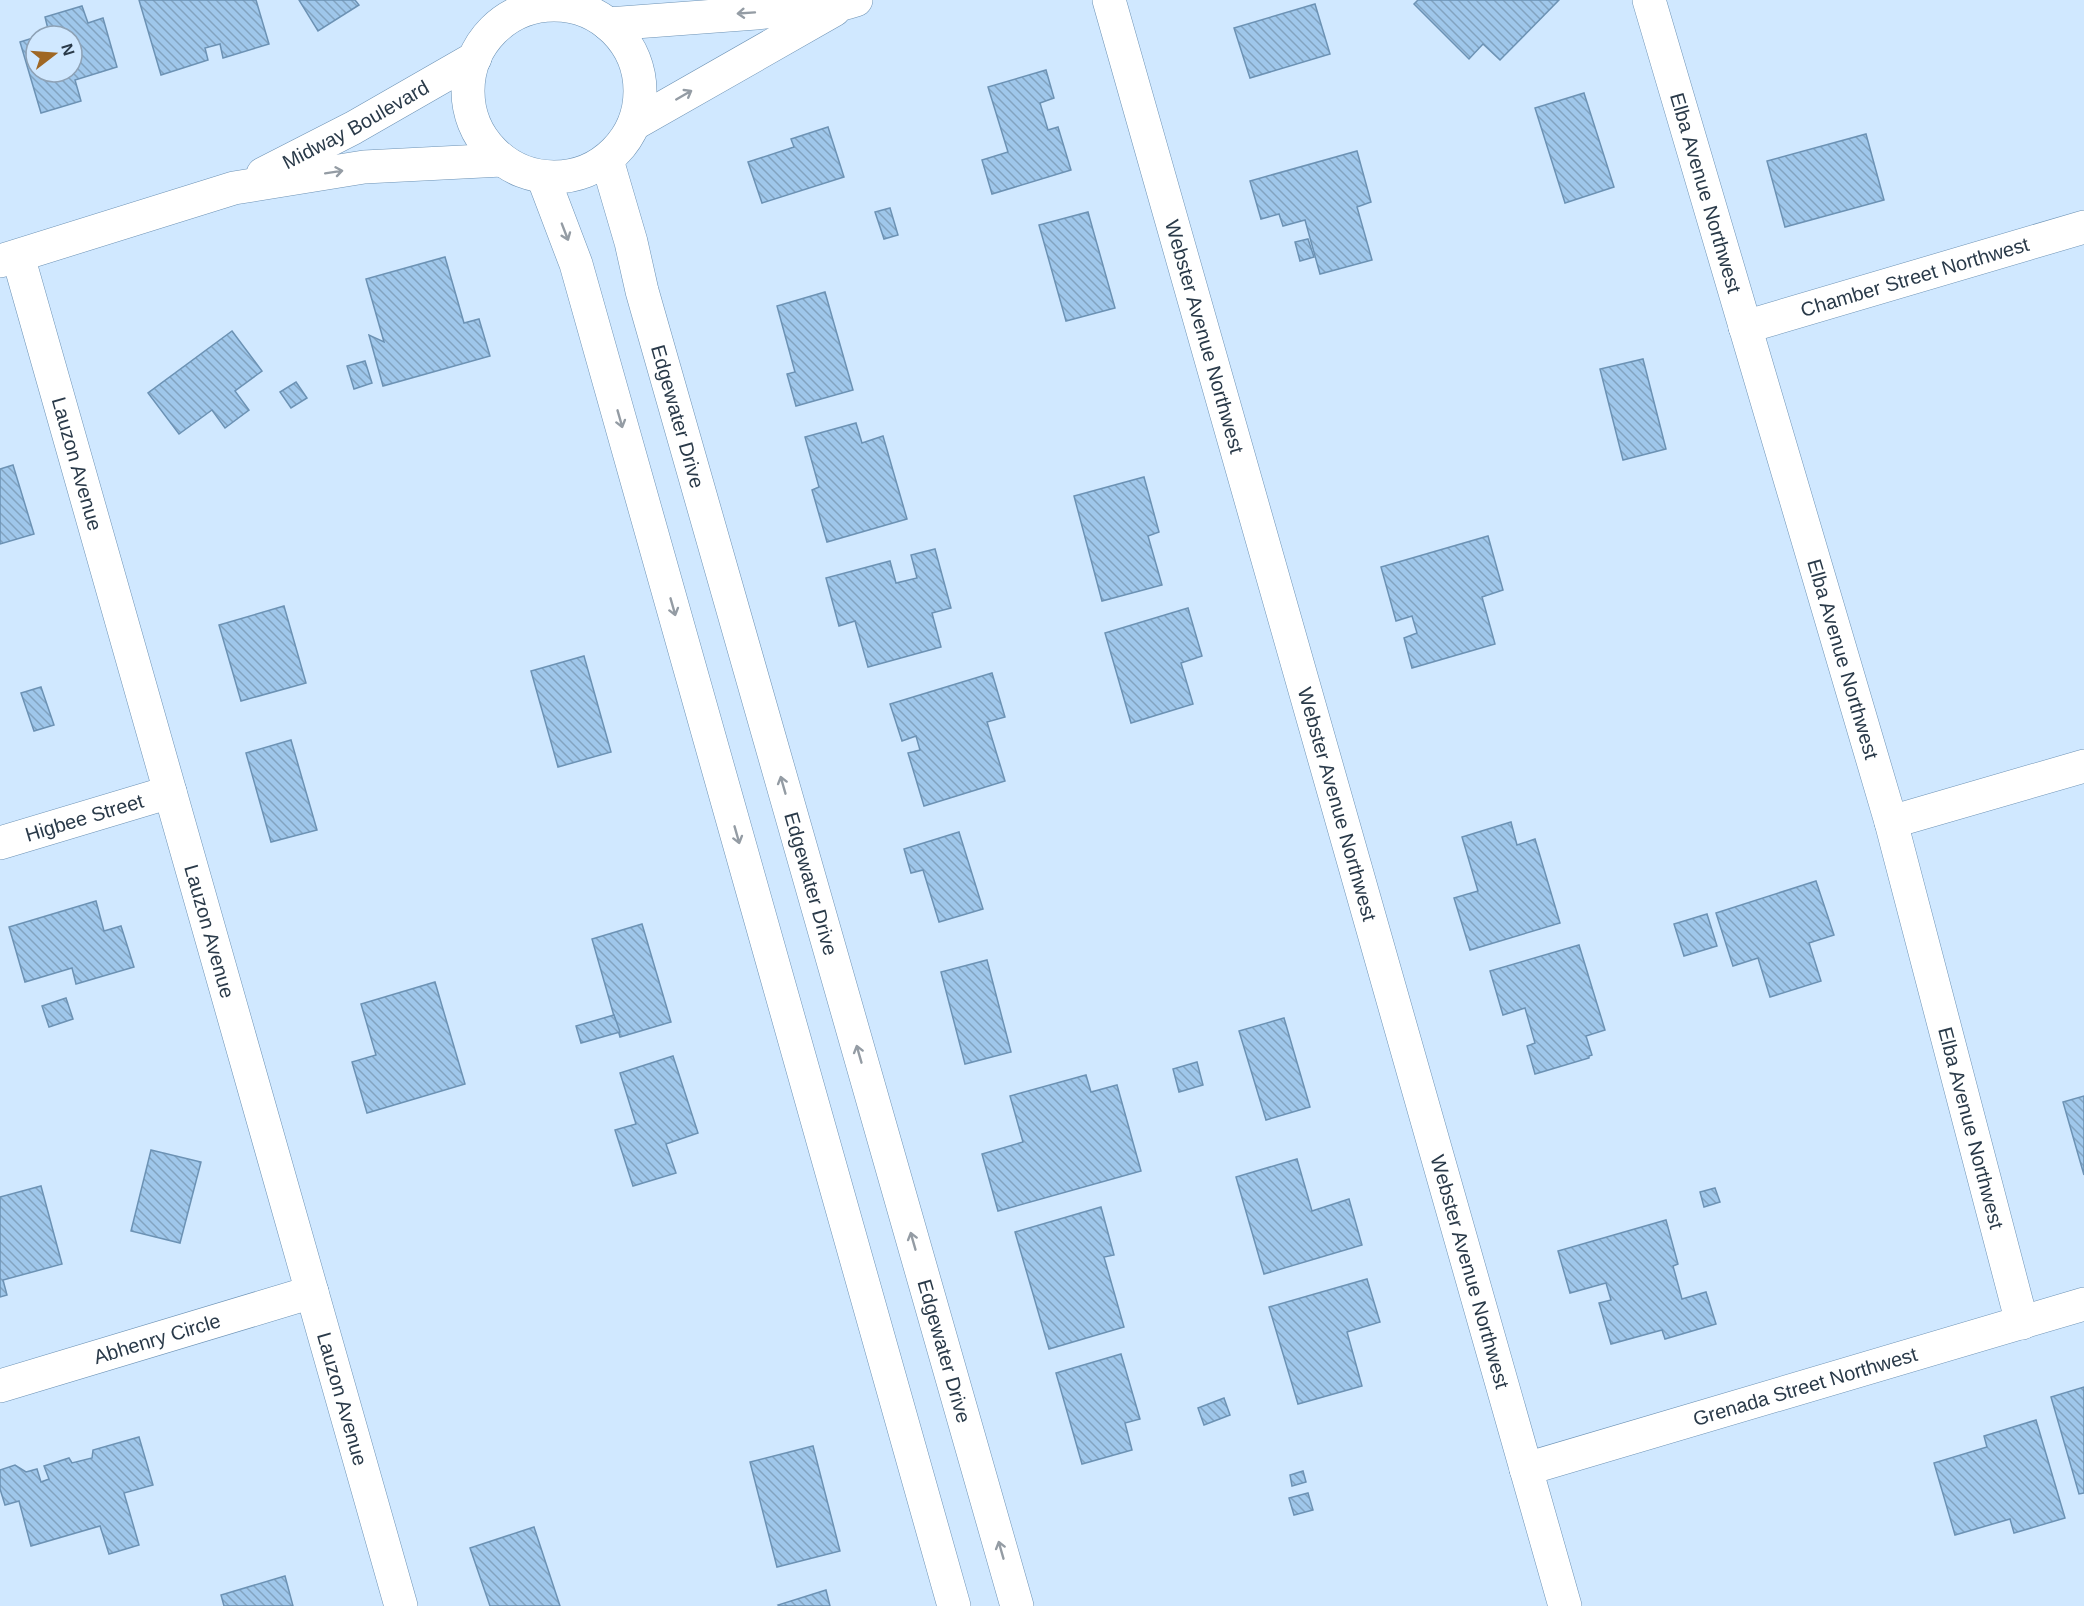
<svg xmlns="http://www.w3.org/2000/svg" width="2084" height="1606" viewBox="0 0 2084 1606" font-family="Helvetica,sans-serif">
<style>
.building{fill:url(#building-back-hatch);stroke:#6c92b4;stroke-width:1.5}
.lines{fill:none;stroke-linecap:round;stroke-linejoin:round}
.minor-casing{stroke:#6c92b5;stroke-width:34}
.tertiary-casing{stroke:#6c92b5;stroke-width:34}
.minor{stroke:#fff;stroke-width:33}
.tertiary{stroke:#fff;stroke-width:33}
.oneway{stroke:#949ca4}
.labels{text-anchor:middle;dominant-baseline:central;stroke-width:4.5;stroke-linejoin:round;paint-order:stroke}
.street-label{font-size:20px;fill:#2a3a49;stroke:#d0e8ff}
</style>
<defs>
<pattern id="building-back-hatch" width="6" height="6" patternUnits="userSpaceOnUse" patternTransform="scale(1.5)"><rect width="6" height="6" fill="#9fc7eb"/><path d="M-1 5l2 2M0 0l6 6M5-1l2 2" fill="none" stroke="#82a3c0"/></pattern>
</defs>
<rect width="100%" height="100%" fill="#d0e8ff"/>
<g class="building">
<polygon points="139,0 256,0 269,44 223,58 220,44 205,48 208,60 161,75"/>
<polygon points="299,0 355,0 359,5 318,31"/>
<polygon points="1418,0 1559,0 1500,60 1483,44 1469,59 1414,4"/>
<polygon points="1315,4 1330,54 1250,78 1234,28"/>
<polygon points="82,6 88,23 103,18 117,67 75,80 81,101 41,113 20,42 36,37 36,72 72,72 72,36 39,36 49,33 45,17"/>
<polygon points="1046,70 1054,98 1040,103 1048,130 1058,127 1071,170 992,194 982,160 1008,152 988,87"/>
<polygon points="1584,93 1614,187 1565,203 1535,108"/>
<polygon points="828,127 844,177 762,203 748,162 794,147 791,139"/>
<polygon points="1866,134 1884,200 1785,227 1767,161"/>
<polygon points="1357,151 1371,202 1357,207 1372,260 1320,274 1305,220 1283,226 1279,214 1261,219 1250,181"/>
<polygon points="890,208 898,235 884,239 875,212"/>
<polygon points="1088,212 1115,308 1066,321 1039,225"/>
<polygon points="1308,239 1314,257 1300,261 1295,242"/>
<polygon points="445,257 464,323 479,319 490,356 383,386 369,335 384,342 366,279"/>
<polygon points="825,292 853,390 796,406 787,374 795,372 777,306"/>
<polygon points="232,331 262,371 235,391 249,410 225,428 212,410 179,434 148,393"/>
<polygon points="1643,359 1666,449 1623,460 1600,369"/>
<polygon points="365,361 372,383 354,389 347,366"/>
<polygon points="296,382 307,398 291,408 280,392"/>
<polygon points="856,423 862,443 883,436 907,519 827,542 812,490 819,487 805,437"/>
<polygon points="13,465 34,534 0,544 0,469"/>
<polygon points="1144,477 1159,532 1148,536 1162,585 1102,601 1074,496"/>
<polygon points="1488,536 1503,590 1482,597 1495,644 1412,668 1404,638 1417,633 1412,616 1396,621 1381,567"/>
<polygon points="935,549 951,608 932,613 941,647 868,667 855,621 839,626 826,578 890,561 896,583 917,578 911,555"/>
<polygon points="284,606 306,683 241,701 219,625"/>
<polygon points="1188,608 1202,656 1181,663 1193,704 1131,723 1105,633"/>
<polygon points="584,656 611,752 558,767 531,671"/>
<polygon points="992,673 1005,717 987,722 1005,781 924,806 908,753 920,750 916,736 902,741 890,704"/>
<polygon points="41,687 54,725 34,731 21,693"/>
<polygon points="291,740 317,830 271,842 246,753"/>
<polygon points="1511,822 1517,845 1535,839 1560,923 1470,950 1454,898 1478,891 1462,837"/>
<polygon points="959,832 983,909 939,922 923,870 911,873 904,849"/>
<polygon points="1816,881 1834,935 1809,943 1821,981 1770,997 1758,958 1733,966 1716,913"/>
<polygon points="96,901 104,931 121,926 134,967 76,984 72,968 25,982 9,927"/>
<polygon points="1707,914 1717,946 1684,956 1674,924"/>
<polygon points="642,924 671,1022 620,1037 592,939"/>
<polygon points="1579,945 1605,1030 1586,1036 1592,1055 1589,1056 1589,1058 1535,1074 1527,1046 1535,1043 1525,1008 1503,1015 1490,971"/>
<polygon points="987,960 1011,1052 965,1064 941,972"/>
<polygon points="435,982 465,1084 367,1113 352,1062 376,1055 361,1004"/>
<polygon points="66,998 73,1019 49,1027 42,1006"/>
<polygon points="614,1015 620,1032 581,1043 576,1026"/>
<polygon points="1284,1018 1310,1107 1266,1120 1239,1031"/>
<polygon points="673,1056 698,1133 666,1144 676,1173 633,1186 615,1130 636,1124 620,1073"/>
<polygon points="1197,1062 1203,1085 1179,1092 1173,1069"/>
<polygon points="1086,1075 1091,1092 1117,1085 1141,1171 998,1211 982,1154 1023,1142 1010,1096"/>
<polygon points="2084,1096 2084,1175 2063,1102"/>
<polygon points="151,1150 201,1162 180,1243 131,1231"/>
<polygon points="1297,1159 1312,1211 1349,1199 1362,1245 1264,1274 1236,1177"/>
<polygon points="41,1186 62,1264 3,1280 7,1295 0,1297 0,1197"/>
<polygon points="1715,1188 1720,1202 1704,1207 1700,1192"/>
<polygon points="1101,1207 1114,1255 1104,1257 1124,1327 1049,1349 1015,1232"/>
<polygon points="1666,1220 1678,1264 1673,1266 1682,1299 1706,1292 1716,1324 1665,1339 1662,1330 1611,1344 1599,1303 1611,1300 1606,1283 1570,1293 1558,1251"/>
<polygon points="1367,1279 1380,1322 1347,1332 1362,1386 1298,1404 1269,1307"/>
<polygon points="1121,1354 1140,1419 1125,1423 1132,1450 1082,1464 1056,1373"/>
<polygon points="2084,1387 2084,1493 2079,1494 2051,1397"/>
<polygon points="1224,1398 1230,1415 1204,1425 1198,1408"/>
<polygon points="2036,1420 2065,1518 2014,1533 2010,1519 1955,1535 1934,1463 1987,1447 1984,1436"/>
<polygon points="139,1437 153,1485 124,1493 139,1545 109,1554 100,1526 31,1546 19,1501 5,1505 0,1489 0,1470 15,1465 26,1472 37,1469 41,1482 49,1479 44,1466 69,1458 72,1463 92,1458 93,1450"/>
<polygon points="813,1446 840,1551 777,1567 750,1462"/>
<polygon points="1303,1471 1306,1482 1292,1486 1290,1475"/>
<polygon points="1308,1493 1313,1510 1294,1515 1289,1498"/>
<polygon points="534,1527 560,1606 490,1606 470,1548"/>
<polygon points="285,1576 293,1606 224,1606 221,1595"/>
<polygon points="826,1590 830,1606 779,1606 778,1605"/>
</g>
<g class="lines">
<defs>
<g id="minor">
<path id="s1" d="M1109,0L1565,1606"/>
<path id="s2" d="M1649,0L1891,822L2022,1323"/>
<path id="s3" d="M18,256L401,1606"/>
<path id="s4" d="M1745,327L2084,227"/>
<polyline points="1891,822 2084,766"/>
<path id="s5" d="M0,843L170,792"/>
<path id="s6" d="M0,1386L312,1292"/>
<path id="s7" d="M1526,1469L2084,1304"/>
</g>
<g id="tertiary">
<circle cx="554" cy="91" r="86"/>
<polyline points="608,24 756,13 846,3 856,0"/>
<polyline points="634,124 834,10"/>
<path id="s8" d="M607,160L631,242L642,291L1017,1606"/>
<path id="s9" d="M263,174L353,128L475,58"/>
<polyline points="543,177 576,264 954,1606"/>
<polyline points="0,261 234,188 364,167 502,160"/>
</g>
</defs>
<use href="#minor" class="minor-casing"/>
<use href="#tertiary" class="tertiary-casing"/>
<use href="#minor" class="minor"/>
<use href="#tertiary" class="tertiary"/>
</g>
<defs><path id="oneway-shaft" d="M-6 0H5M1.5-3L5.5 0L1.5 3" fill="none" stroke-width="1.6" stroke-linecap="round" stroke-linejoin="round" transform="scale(1.5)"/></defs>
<g class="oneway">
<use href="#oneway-shaft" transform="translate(746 13) rotate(176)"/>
<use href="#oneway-shaft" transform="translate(684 95) rotate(-30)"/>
<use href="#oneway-shaft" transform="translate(334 172) rotate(-9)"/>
<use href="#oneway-shaft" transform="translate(565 232) rotate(69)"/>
<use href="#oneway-shaft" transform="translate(620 419) rotate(74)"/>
<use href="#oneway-shaft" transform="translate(673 607) rotate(74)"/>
<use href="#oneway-shaft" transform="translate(783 785) rotate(-106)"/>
<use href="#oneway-shaft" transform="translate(737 835) rotate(74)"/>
<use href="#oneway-shaft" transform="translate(859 1054) rotate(-106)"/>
<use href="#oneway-shaft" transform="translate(913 1241) rotate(-106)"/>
<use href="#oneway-shaft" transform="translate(1001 1550) rotate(-106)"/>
</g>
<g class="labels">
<g class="street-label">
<text stroke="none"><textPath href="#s9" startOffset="105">Midway Boulevard</textPath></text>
<text stroke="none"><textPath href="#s2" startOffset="201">Elba Avenue Northwest</textPath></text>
<text stroke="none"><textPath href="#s4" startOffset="177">Chamber Street Northwest</textPath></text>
<text stroke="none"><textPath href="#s1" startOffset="350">Webster Avenue Northwest</textPath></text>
<text stroke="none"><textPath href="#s8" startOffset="266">Edgewater Drive</textPath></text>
<text stroke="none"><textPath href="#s3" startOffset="216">Lauzon Avenue</textPath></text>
<text stroke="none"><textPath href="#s2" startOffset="687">Elba Avenue Northwest</textPath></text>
<text stroke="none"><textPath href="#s1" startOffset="836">Webster Avenue Northwest</textPath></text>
<text stroke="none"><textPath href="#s5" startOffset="88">Higbee Street</textPath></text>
<text stroke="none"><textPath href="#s8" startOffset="752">Edgewater Drive</textPath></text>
<text stroke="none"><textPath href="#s3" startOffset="702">Lauzon Avenue</textPath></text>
<text stroke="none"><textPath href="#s2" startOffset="1173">Elba Avenue Northwest</textPath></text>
<text stroke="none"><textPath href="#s1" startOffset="1322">Webster Avenue Northwest</textPath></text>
<text stroke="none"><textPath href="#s6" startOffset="164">Abhenry Circle</textPath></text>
<text stroke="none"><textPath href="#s8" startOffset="1238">Edgewater Drive</textPath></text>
<text stroke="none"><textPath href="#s7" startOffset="291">Grenada Street Northwest</textPath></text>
<text stroke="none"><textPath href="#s3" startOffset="1188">Lauzon Avenue</textPath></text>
</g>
</g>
<g transform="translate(54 54) rotate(73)"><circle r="28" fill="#d0e8ff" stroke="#8ea2b6" stroke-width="1.5"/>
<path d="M0-4.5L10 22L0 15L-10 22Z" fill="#9f6724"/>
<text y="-9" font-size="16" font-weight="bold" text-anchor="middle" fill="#2a3a49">N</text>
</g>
</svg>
